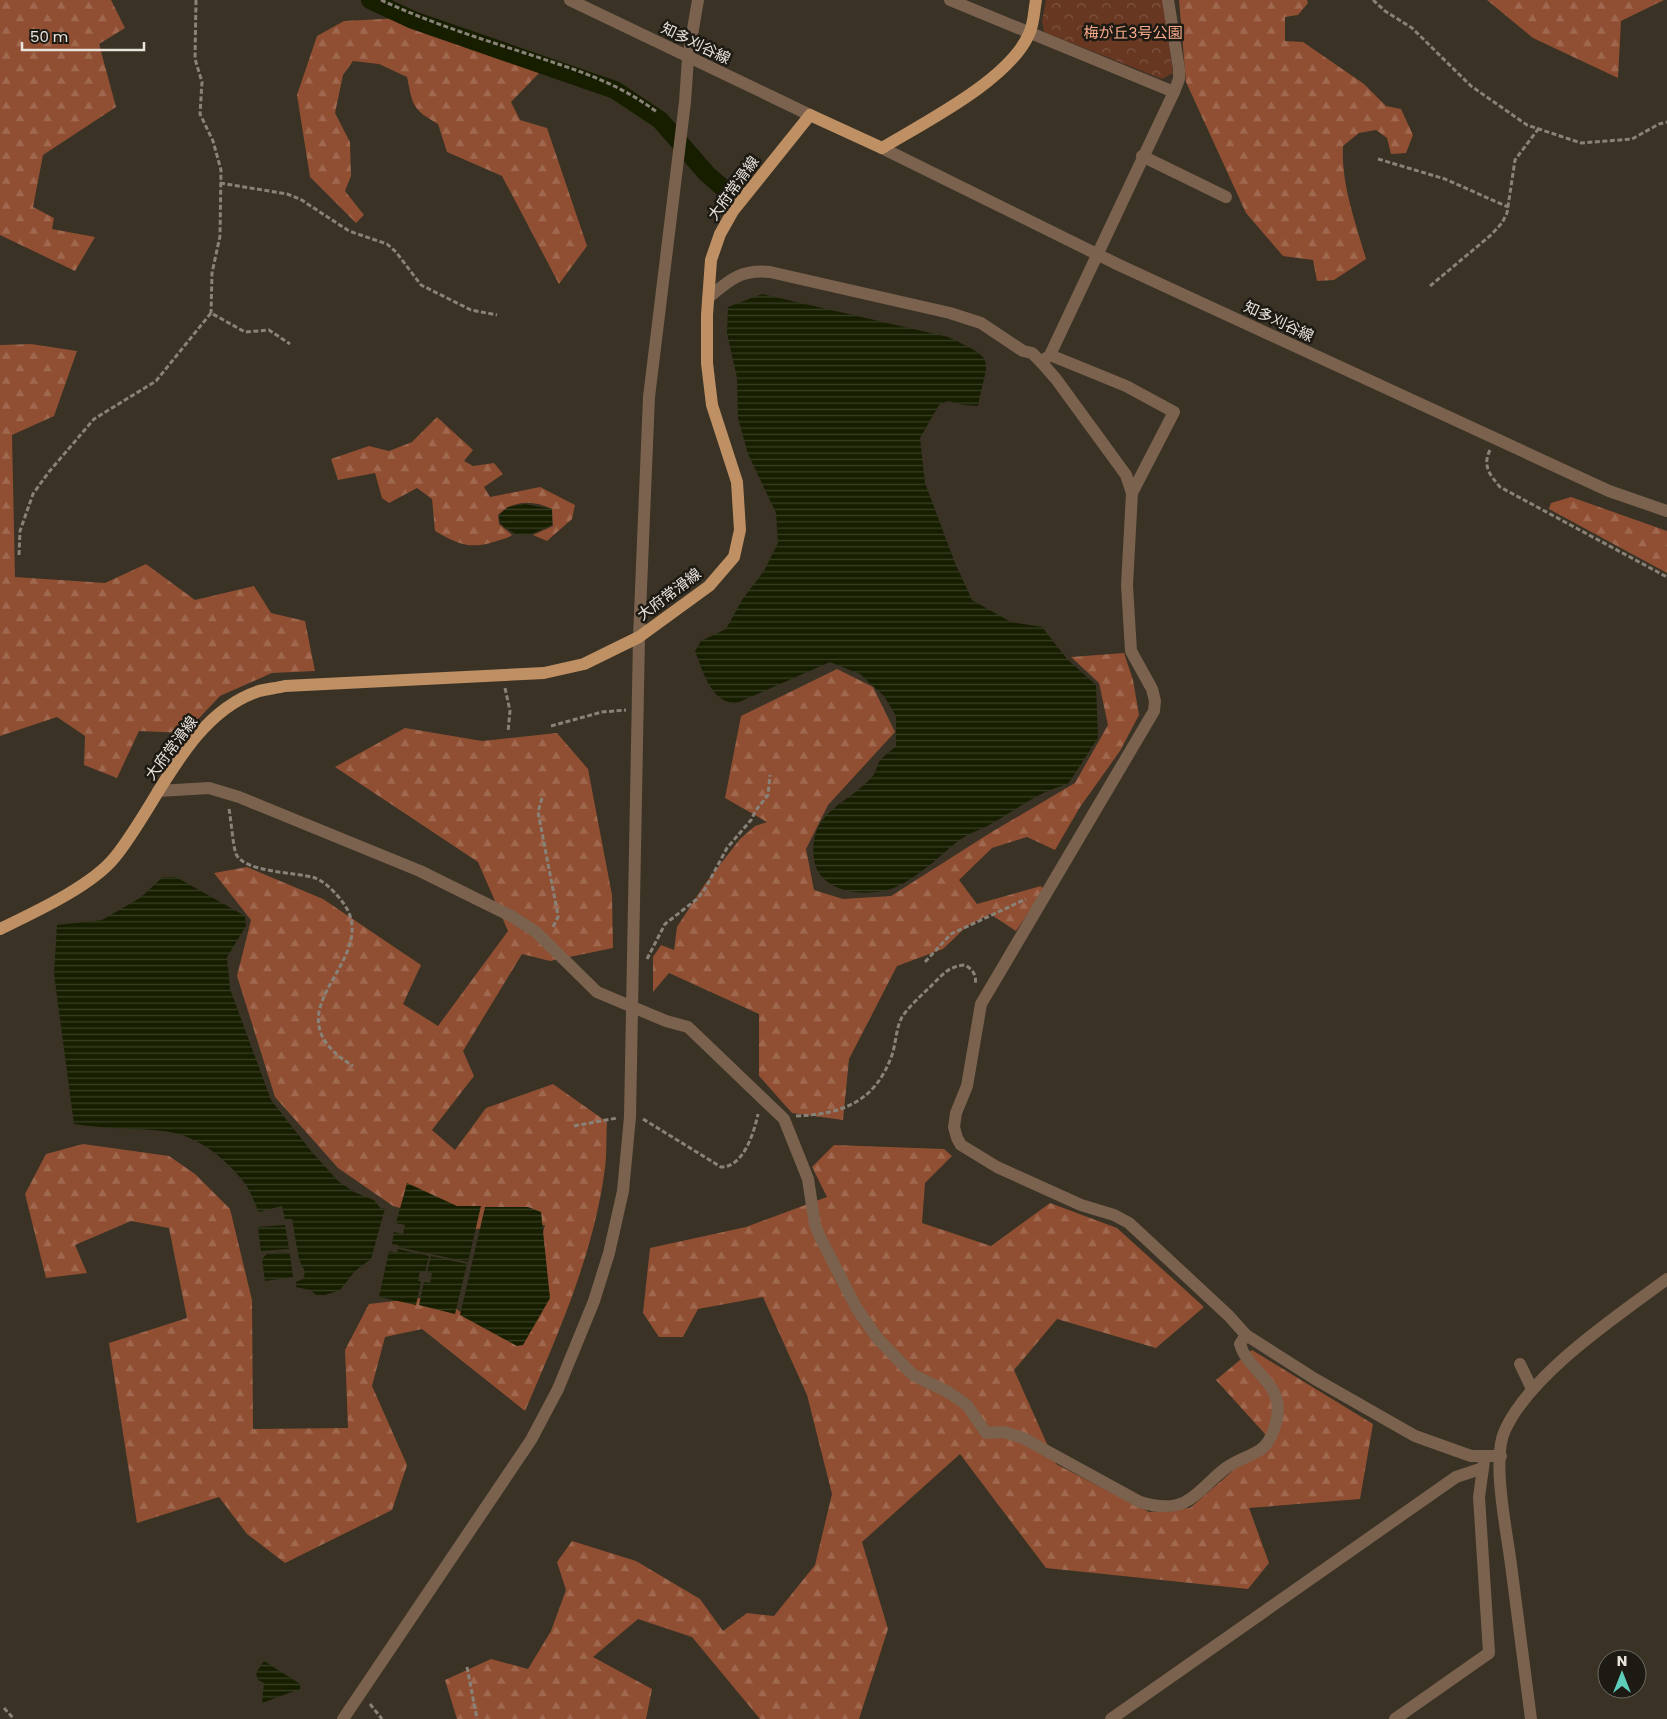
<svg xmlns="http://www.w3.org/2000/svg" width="1667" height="1719" viewBox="0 0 1667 1719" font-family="Poppins,'Noto Sans JP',sans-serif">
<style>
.forest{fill:url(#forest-firs)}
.park{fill:url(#park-crowns)}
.water{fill:url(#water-rules)}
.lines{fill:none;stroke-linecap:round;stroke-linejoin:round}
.canal{stroke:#171e00;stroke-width:18}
.path{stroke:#888278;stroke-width:3;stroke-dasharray:5 2.5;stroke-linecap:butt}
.minor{stroke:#7a624e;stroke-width:12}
.major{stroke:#bf9064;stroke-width:12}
.labels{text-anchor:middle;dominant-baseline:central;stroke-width:5;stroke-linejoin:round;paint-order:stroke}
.park-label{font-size:15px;fill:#f8ac8b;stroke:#1d1a14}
.street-label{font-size:15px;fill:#e8e4dc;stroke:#1d1a14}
</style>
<defs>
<pattern id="forest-firs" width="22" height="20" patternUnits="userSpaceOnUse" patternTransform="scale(1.25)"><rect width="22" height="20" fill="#904f32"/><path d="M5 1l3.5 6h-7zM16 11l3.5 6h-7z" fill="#a0684f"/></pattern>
<pattern id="park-crowns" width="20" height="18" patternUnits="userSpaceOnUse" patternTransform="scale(1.25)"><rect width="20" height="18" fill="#673722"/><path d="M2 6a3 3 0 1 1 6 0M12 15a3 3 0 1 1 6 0" fill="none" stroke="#7d5442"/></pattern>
<pattern id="water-rules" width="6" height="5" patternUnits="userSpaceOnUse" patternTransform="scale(1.25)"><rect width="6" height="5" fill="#171e00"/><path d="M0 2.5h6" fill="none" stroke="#393f25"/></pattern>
</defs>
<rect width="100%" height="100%" fill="#393225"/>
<g class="forest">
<polygon points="0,0 111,0 125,28 99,44 116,107 43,155 33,207 54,218 52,229 95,237 75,271 0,235"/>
<path d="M1179,0H1307L1308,3L1298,15L1285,17V41L1303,42L1364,84L1386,106L1401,109L1413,135L1406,153L1391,154L1387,138L1376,130L1359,133L1343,146C1341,185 1356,223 1366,259L1334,280L1317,281L1313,260L1283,256L1246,213L1186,82Z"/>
<polygon points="1487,0 1664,0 1621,21 1618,78 1533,38"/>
<path d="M402,18L544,68L511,102L520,120L547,128L587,246L559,284L502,176L447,152L438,124C412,109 413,106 407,77L379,64L353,61L343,75L335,113L350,142L351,176L345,191L364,215L356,223L310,177L297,95L317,36L344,21Z"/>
<polygon points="31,344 77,351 54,416 12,435 15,577 105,583 146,564 195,600 254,586 271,613 305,621 315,671 272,673 220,696 185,733 139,731 117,778 84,765 85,736 57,717 0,736 0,345"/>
<path d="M437,417L473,450L464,461L473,466L494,463L503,474L484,487L490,497L540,487L575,505L572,519L547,541L533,535L553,526L552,509C533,500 513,500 498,515L499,524L512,535L509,537C475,549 466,549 435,531L432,499L417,488L389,503L382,498L375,473L338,480L331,459L369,446L389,451L412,442Z"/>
<polygon points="1571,497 1667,531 1667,573 1549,509 1551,503"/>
<polygon points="1124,653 1133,680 1139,715 1120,751 1080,807 1055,850 1027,837 992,848 959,880 977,904 1041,886 1044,890 1016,931 990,914 966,927 943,949 897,966 849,1059 843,1120 792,1113 759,1076 759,1014 669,973 653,992 653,957 661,945 674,950 677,927 705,884 740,839 755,826 767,822 725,798 741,716 837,669 873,687 895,732 828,805 806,849 814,890 843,899 891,896 990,833 1075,783 1108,725 1099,683 1071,657"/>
<path d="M405,728L482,741L557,733L588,769L612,895L613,948L550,961L522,954L463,1051L474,1076L432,1130L455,1150L486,1108L553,1084L607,1122C606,1137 607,1153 605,1168C594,1253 559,1332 525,1411L422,1329L385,1337L372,1386L407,1465L392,1510L285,1563L247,1534L219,1497L137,1523L109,1343L187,1318L169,1228L131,1221L75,1245L87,1273L46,1278L25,1194L46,1154L83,1144L169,1156L195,1174L230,1209L252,1300L253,1429L348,1428L345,1350L369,1304L438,1296L479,1325L519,1321L545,1225L475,1229L393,1206L338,1168L275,1097L237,976L251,920L214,873L247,867L323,899L421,965L403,1004L438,1026L508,931L478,862L335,767Z"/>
<polygon points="834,1145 944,1149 952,1156 925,1183 922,1223 991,1246 1050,1203 1117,1228 1204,1307 1156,1348 1057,1319 1014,1370 1056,1464 1149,1512 1190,1508 1236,1468 1274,1444 1216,1380 1252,1350 1373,1424 1360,1499 1249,1508 1269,1563 1248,1589 1046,1568 960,1454 862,1542 888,1629 859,1719 760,1719 692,1637 638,1619 593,1657 652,1689 646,1719 457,1719 445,1680 491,1659 528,1669 551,1631 566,1590 557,1562 572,1541 636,1561 700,1599 723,1631 747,1613 774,1616 815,1565 832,1494 807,1395 763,1297 698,1309 683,1337 659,1337 643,1313 650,1248 746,1227 827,1197 812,1167"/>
</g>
<polygon class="park" points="1046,0 1163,0 1173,73 1162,79 1044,32 1042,21"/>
<g class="water">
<path d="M762,294L948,337C999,361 987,357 978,406L964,405L948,401L939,405L920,438L925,483L955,563L972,600L1011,622L1042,627L1067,659L1096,685L1098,738L1068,784C1038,792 1017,809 991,824C980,830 967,834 957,842C938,857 919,877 896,887C870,898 819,895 814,859C808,812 845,806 871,778C876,774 876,767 879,762C883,756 891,751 896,746V716L884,696L860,674L830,662L737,703C711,704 703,671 695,651L701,641L726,629L742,600L764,571L778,543L776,513L748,454L738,418L737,378L727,333L728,307Z"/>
<path d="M525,504L552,509V525C527,536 521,542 500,523L499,515L508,507Z"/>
<path d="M163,877H176L245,916L246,926L227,957L230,989L271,1100L311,1151L338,1181L354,1192L374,1200L381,1209L385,1208L371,1259L356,1270L340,1290L325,1295H316L310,1290L296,1287V1282L303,1279L305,1272L299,1259L292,1219H285L282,1206L259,1212C254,1202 250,1189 243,1181C223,1156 195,1134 163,1131C133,1128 104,1129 74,1124L54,974L57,925L102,920L140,898Z"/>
<polygon points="407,1183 457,1206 481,1206 468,1262 398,1247 398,1245 392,1244 394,1232 403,1234 405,1225 396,1223"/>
<polygon points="485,1207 528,1207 541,1212 550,1298 523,1345 517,1346 460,1315"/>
<polygon points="285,1225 289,1249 261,1251 258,1227"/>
<polygon points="398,1249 429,1256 425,1272 420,1271 418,1281 421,1282 416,1305 379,1297 389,1251 397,1253"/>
<polygon points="284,1252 290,1254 293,1277 265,1281 262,1259 267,1254"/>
<polygon points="431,1256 467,1264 455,1314 419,1305 424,1282 430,1283 432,1273 427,1272"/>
<polygon points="264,1661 300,1684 300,1689 262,1703 264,1683 258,1680 256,1673"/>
</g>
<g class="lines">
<polyline class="canal" points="370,0 413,20 615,90 660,120 707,174 722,187"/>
<g class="path">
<polyline points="196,0 195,59 202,82 200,114 213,141 221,170 220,236 212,273 211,313"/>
<path d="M381,0C428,22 478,38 528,54C576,70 615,81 657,112"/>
<polyline points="1373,0 1385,11 1412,28 1471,86 1527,125 1581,143 1632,139 1659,124 1667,122"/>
<polyline points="1378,159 1445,179 1508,207"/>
<polyline points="220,183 287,194 300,199 349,231 387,244 396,252 421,285 471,310 497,315"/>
<polyline points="1430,286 1491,235 1502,223 1507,213 1515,160 1539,128"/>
<path d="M1490,450C1482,466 1490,475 1500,487L1667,577"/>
<polyline points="19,555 20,531 33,494 48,473 94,419 156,381 211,313 245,332 269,330 290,344"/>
<polyline points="505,688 510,711 508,732"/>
<polyline points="551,726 602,712 626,710"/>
<polyline points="542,798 538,812 557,910 558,917 553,927"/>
<path d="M229,809C231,819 233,846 236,854C245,873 297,872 315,878C327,882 344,901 349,913C371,968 267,1013 353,1066"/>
<polyline points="647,959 665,924 697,899 705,889 727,848 751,820 756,810 768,795 770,775"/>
<polyline points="925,962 951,934 1026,899"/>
<path d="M796,1116C843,1114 875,1102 892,1055C896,1043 896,1028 902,1017C910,1005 923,994 934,983C944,973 950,966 965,965C973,970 977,975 975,985"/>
<path d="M643,1119L721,1167C744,1167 754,1132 758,1114"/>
<polyline points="574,1126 617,1118"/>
<polyline points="467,1667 477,1719"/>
<polyline points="370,1704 382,1719"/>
<polyline points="4,1708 14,1719"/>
</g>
<g class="minor">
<polyline points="570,0 810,115"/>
<polyline points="950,0 1174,92 1050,355 1126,386 1174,412 1132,493 1127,585 1131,651 1152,689 1155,701 1154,711 981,1004 967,1086 956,1113 954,1127 957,1138 961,1145 997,1167 1081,1205 1114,1215 1129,1223 1229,1316 1246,1335 1315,1379 1415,1436 1471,1456 1501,1456"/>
<polyline points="1168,0 1179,69 1179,79 1174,92"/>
<polyline points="882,148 1119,265 1609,491 1667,511"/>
<polyline points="1142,156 1226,197"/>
<path d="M708,298C729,280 741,269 770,272L950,313L981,323L1023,351L1032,353L1042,363"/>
<polyline points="1046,358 1042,363 1056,379 1126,475 1132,493"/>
<path d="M158,791L209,788L239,797L420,871L513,917L536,932L597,992L666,1021L688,1027L784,1119L808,1179L815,1225L820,1237L857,1309L878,1339L913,1375L948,1392L967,1405L986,1433L1004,1432L1023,1438L1140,1502C1153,1506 1171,1509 1185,1502C1200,1494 1212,1478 1226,1468C1237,1460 1249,1457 1260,1450C1273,1441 1280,1416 1277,1401C1272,1379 1246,1366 1240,1344L1246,1335"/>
<polyline points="1520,1364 1532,1389"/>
<polyline points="343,1719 531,1440 558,1389 594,1301 609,1253 623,1191 630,1117 639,637 649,397 685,102 688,58 698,0"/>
<polyline points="1111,1719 1456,1477 1483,1468"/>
<polyline points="1395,1719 1489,1653 1479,1497 1484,1461"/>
<path d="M1531,1719C1524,1668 1518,1616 1511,1565C1507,1532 1491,1459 1505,1430C1531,1373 1617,1316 1667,1279"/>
</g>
<path class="major" d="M0,929C33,913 92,886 115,857C158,804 188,714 259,691C267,689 277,688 285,686L544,673L584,664L639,637L709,586L734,557L740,530L737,482L712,405L707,363V315L711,260L720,234L733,211L810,115L882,148C925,122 1009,80 1029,34C1034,24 1034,10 1036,0"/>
</g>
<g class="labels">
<g class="park-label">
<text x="1133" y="32">梅が丘3号公園</text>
</g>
<g class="street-label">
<text transform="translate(696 43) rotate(26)">知多刈谷線</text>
<text transform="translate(733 188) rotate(-54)">大府常滑線</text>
<text transform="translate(1279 321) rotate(25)">知多刈谷線</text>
<text transform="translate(669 594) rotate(-37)">大府常滑線</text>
<text transform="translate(171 748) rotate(-53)">大府常滑線</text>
</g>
</g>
<g transform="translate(1622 1674)"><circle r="24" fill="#1d1a14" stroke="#6e6b64"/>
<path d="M0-4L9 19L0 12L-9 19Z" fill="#5dceb9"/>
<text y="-8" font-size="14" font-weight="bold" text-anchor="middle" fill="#e8e4dc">N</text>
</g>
<path d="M22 42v8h122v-8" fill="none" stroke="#e8e4dc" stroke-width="2.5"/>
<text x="30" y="42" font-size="15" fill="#e8e4dc" stroke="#1d1a14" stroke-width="4" paint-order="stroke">50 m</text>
</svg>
